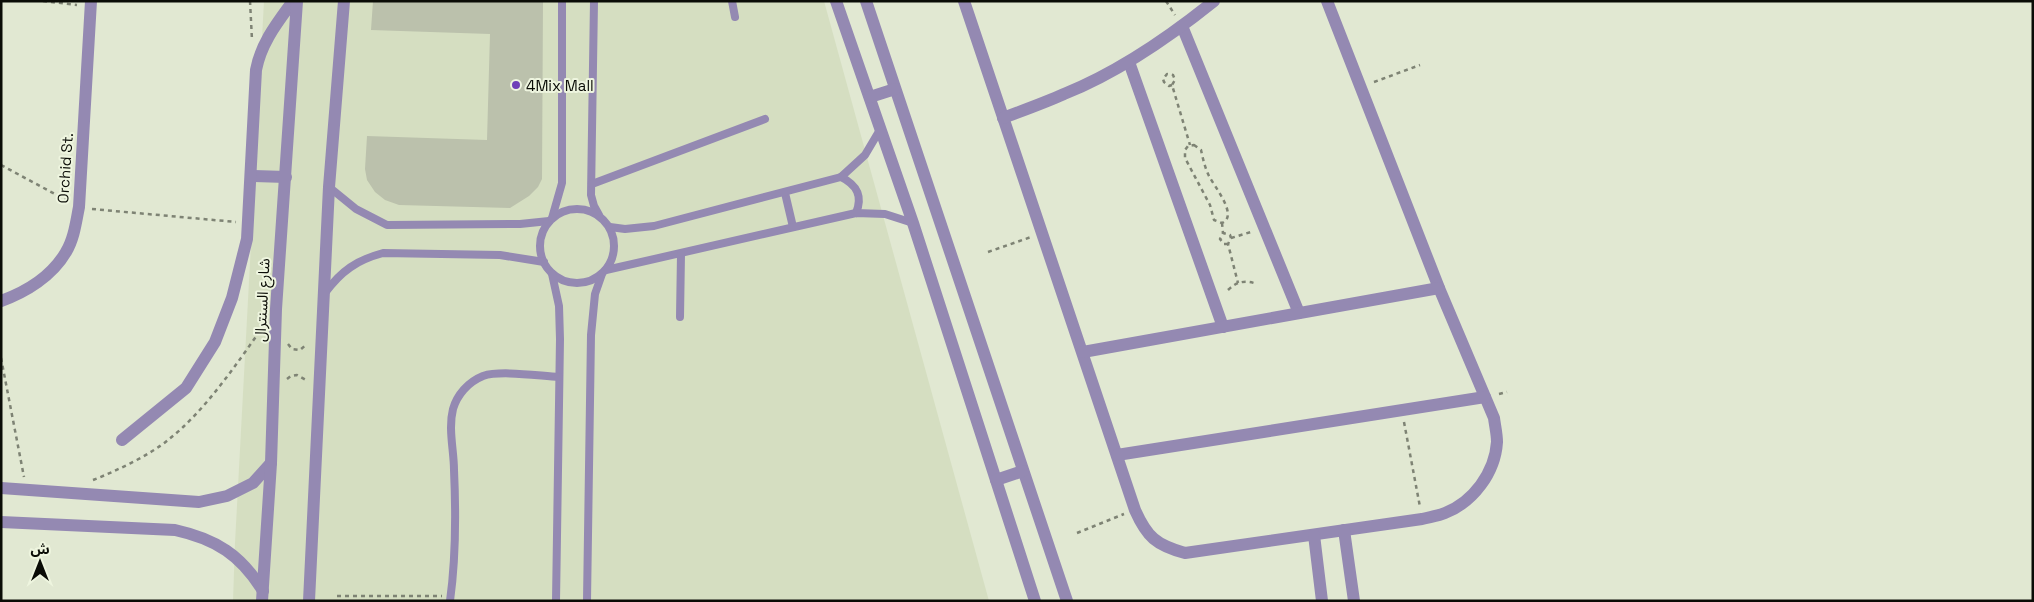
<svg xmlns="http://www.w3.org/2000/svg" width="2034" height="602" viewBox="0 0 2034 602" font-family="'Space Grotesk','Noto Sans Arabic',sans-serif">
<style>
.built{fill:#d5dec1}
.building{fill:#bbc1ac}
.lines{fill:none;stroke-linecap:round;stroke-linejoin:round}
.path{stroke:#7e8374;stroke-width:2.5;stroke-dasharray:4 4;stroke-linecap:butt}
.service{stroke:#9489b2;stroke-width:8}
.minor{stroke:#9489b2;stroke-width:12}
.poi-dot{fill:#6f41b8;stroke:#eef5df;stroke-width:2}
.labels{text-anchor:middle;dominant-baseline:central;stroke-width:4;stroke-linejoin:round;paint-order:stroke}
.poi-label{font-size:15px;fill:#0a0c06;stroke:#eef5df;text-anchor:start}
.street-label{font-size:15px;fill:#0a0c06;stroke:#eef5df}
</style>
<rect width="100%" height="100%" fill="#e1e8d2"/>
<polygon class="built" points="264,1 824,1 989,601 233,601 235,543"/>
<polygon class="building" points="373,1 543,1 542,179 538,187 529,196 510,208 399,205 385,200 375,192 367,180 365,169 367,136 487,140 490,34 371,30"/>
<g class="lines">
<g class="path">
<polyline points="43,1 77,5"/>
<polyline points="250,1 252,40"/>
<polyline points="1166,1 1175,15"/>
<polyline points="1374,82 1420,65"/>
<polyline points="1172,85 1169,86 1164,82 1163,79 1167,74 1173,75 1175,80 1172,85 1190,145"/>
<path d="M1194,145L1201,150C1203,159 1205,168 1209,176C1214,186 1239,216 1222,223L1214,220L1210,205L1185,158V150L1188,146Z"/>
<polyline points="1,165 66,200"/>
<polyline points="92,209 236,222"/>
<polyline points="1222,223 1223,233"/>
<polyline points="1231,238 1251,232"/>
<polyline points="1228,244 1224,244 1220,239 1223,233 1230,235 1231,238 1228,244 1238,283"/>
<polyline points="988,252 1031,237"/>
<path d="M1228,290C1237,281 1246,280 1257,284"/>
<polyline points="288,344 292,349 300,350 307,344"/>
<polyline points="1,358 24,477"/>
<polyline points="287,379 291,376 297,375 306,380"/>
<polyline points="1499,394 1507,392"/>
<polyline points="1404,422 1420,507"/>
<path d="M93,480C116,471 150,455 168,440C204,412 236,365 262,328"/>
<polyline points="1077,533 1124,514"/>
<polyline points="337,596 442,596"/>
</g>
<g class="service">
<polyline points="594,1 591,195 594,206 599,215"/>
<polyline points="732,1 735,17"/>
<path d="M841,177C857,185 863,196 856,213"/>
<polyline points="592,184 765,119"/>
<polyline points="329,187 356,209 387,225 520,224 549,221"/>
<polyline points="785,193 793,227"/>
<circle cx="577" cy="246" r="37"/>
<polyline points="552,218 562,183 562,1"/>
<polyline points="610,227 625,229 654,226 841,177 865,155 881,128"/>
<polyline points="606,270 856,213 885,214 913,223"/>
<polyline points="552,274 559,306 560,339 556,601"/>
<path d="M325,293C341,271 357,260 383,253L500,255L544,262"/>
<polyline points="680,317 681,254"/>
<path d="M450,601C456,558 456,514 454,470C454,451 448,429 453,409C457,395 468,382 483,376C501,370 539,376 559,377"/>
<polyline points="587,601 591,335 595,294 602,274"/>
</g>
<g class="minor">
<polyline points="836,1 913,223 1035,601"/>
<polyline points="866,1 1067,601"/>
<path d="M964,1L1135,510C1147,537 1156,545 1185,553L1422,519C1429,517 1438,516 1445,513C1473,502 1495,473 1497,442C1497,434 1495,426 1494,418L1439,288L1327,1"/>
<polyline points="1182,26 1299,313"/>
<polyline points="1129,62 1223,327"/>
<polyline points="870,97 895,89"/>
<path d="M1003,118C1024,110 1044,103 1064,94C1119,72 1168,38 1214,1"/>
<polyline points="251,176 286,177"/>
<path d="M1,301C26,292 52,276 66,252C74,239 76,222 79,207L91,1"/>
<polyline points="1083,352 1439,288"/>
<path d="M122,440L186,388L215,342L232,298L247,239L256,70C261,43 277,23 293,1"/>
<polyline points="1117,455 1485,397"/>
<polyline points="996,480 1023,471"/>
<polyline points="1,488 199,502 227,496 253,483 271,463"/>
<path d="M1,522L175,530C216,539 241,555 263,591"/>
<polyline points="1344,530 1354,601"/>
<polyline points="1314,535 1322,601"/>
<polyline points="262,601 271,463 276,309 297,1"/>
<polyline points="309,601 329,187 344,1"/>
</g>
</g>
<circle class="poi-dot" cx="516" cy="85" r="5"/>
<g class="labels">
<g class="poi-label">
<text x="526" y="85">4Mix Mall</text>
</g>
<g class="street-label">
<text transform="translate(65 168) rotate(-86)">Orchid St.</text>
<text transform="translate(262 300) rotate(-87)">شارع السنترال</text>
</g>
</g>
<rect width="2034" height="602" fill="none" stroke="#0a0c06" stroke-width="5"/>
<g transform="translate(40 562)" stroke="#eef5df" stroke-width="4" paint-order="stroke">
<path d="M0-4L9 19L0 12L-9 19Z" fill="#0a0c06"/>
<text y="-8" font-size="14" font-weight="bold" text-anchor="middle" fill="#0a0c06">ش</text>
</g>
</svg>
